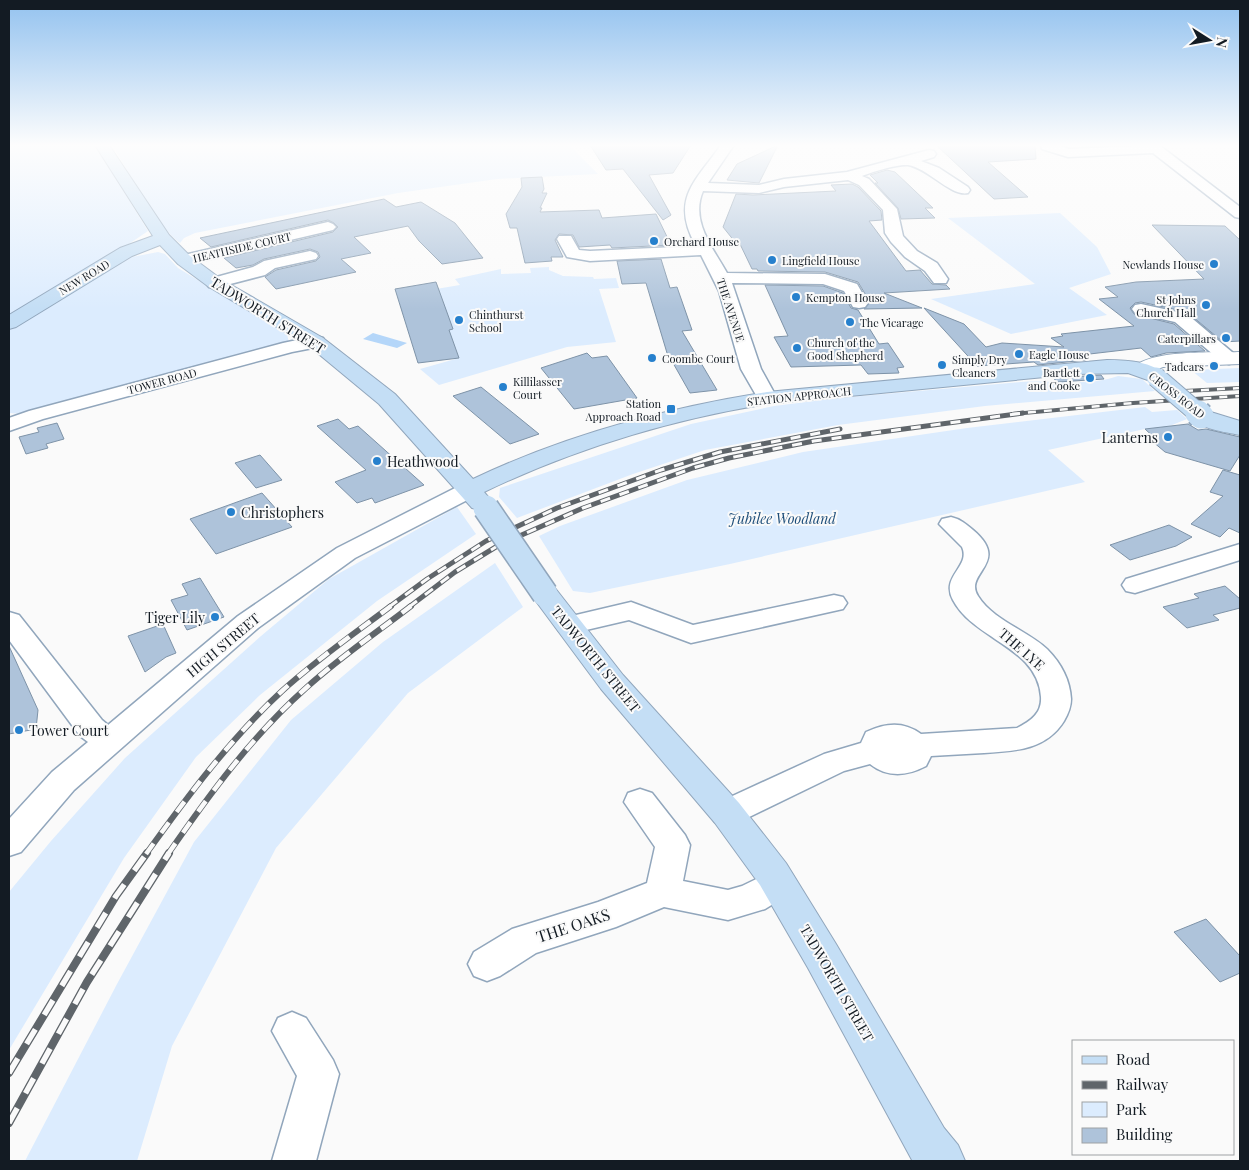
<svg xmlns="http://www.w3.org/2000/svg" width="1249" height="1170" viewBox="0 0 1249 1170" font-family="'Playfair Display',serif">
<style>
.green{fill:#dcecfe}
.water{fill:#b4d6f9}
.building{fill:#aec3da;stroke:#7e93a8}
.lines{fill:none;stroke-linecap:round;stroke-linejoin:round}
.minor-casing{stroke:#91a6bc;stroke-width:3}
.tertiary-casing{stroke:#91a6bc;stroke-width:2}
.secondary-casing{stroke:#91a6bc;stroke-width:2}
.minor{fill:#fff;fill-rule:evenodd}
.tertiary{fill:#fff;fill-rule:evenodd}
.secondary{fill:#c4def5;fill-rule:evenodd}
.rail-far3-casing{stroke:#5f656a;stroke-width:4}
.rail-far2-casing{stroke:#5f656a;stroke-width:5}
.rail-far1-casing{stroke:#5f656a;stroke-width:6}
.rail-casing{stroke:#5f656a;stroke-width:8}
.rail-far3{stroke:#fafafa;stroke-width:2.5;stroke-dasharray:8;stroke-linecap:butt}
.rail-far2{stroke:#fafafa;stroke-width:3;stroke-dasharray:10;stroke-linecap:butt}
.rail-far1{stroke:#fafafa;stroke-width:4.5;stroke-dasharray:13;stroke-linecap:butt}
.rail{stroke:#fafafa;stroke-width:5.5;stroke-dasharray:17;stroke-linecap:butt}
.secondary-bridge-far1-casing{stroke:#91a6bc;stroke-width:21;stroke-linecap:butt}
.secondary-bridge-casing{stroke:#91a6bc;stroke-width:28;stroke-linecap:butt}
.secondary-bridge-far1{stroke:#c4def5;stroke-width:19}
.secondary-bridge{stroke:#c4def5;stroke-width:25}
.poi-dot{fill:#2680cd;stroke:#fafafa;stroke-width:2}
.labels{text-anchor:middle;dominant-baseline:central;stroke-width:4;stroke-linejoin:round;paint-order:stroke}
.far-poi-label{font-size:11px;fill:#131b23;stroke:#fafafa;text-anchor:start}
.far-street-label{font-size:11px;fill:#131b23;stroke:#fafafa}
.street-label{font-size:14px;fill:#131b23;stroke:#fafafa}
.poi-label{font-size:14px;fill:#131b23;stroke:#fafafa;text-anchor:start}
.park-label{font-size:14px;font-style:italic;fill:#1d4d79;stroke:#fafafa}
.near-street-label{font-size:16px;fill:#131b23;stroke:#fafafa}
</style>
<rect width="100%" height="100%" fill="#fafafa"/>
<g class="green">
<polygon points="9,145 95,145 148,231 117,252 132,257 158,252 165,254 178,268 287,334 290,347 36,415 9,413"/>
<path d="M112,145H569L598,174L497,179L398,193L195,233L184,238L180,243C159,229 127,169 112,145Z"/>
<polygon points="1060,213 1097,247 1111,274 1069,288 1107,315 1011,334 931,299 1035,284 948,218"/>
<polygon points="549,267 549,270 563,276 593,277 594,279 616,278 619,288 599,289 616,342 567,347 439,385 420,369 459,358 449,332 434,332 453,329 444,305 430,290 460,285 455,279 501,269 501,274 531,273 530,268"/>
<polygon points="1240,368 1240,382 1207,383 1191,370"/>
<path d="M1118,376L1142,379L1155,391L985,406L838,425L705,450L633,474L517,518L499,497L500,488L691,424L774,406L839,398L1021,382C1053,380 1087,387 1118,376Z"/>
<polygon points="1145,407 1152,412 1177,410 1187,419 1167,427 1145,429 1048,450 1085,482 730,564 590,593 573,591 539,536 560,526 687,480 803,452 967,428"/>
<polygon points="457,507 476,534 377,601 260,695 196,757 124,858 9,1050 9,892 51,841 125,758 261,636 329,579"/>
<polygon points="495,563 523,607 408,693 276,848 172,1046 137,1161 25,1161 117,984 194,842 291,720 383,642"/>
</g>
<polygon class="water" points="373,333 407,343 397,348 363,339"/>
<g class="building">
<polygon points="590,145 691,145 673,173 649,175 671,215 663,220 623,169 606,170"/>
<polygon points="778,145 759,183 727,180 737,164"/>
<polygon points="936,145 1035,145 1036,159 988,162 1028,197 994,199"/>
<polygon points="887,170 895,172 933,208 925,208 935,218 901,219 898,208 875,183 878,183 870,175"/>
<polygon points="542,177 544,189 542,193 547,193 540,208 542,208 540,212 599,210 602,218 656,214 671,245 612,248 610,245 579,247 573,235 559,234 555,240 563,257 551,257 552,261 525,263 517,228 510,228 506,214 522,187 521,178"/>
<polygon points="852,184 858,187 881,211 882,220 869,221 906,271 920,270 932,284 946,285 950,289 884,293 922,308 864,309 870,302 858,282 825,272 758,271 757,269 752,269 739,242 735,242 723,227 736,194 753,195 836,191 831,185"/>
<polygon points="384,199 396,207 421,202 455,223 483,258 442,264 419,241 408,226 354,237 371,253 341,259 356,272 276,289 265,277 276,270 316,261 320,257 318,252 310,249 264,259 253,265 236,268 224,258 333,232 338,227 334,223 328,220 211,247 200,238"/>
<polygon points="1152,225 1225,226 1240,240 1240,341 1223,342 1187,312 1141,302 1135,303 1130,308 1134,314 1174,324 1205,351 1166,353 1151,357 1141,348 1081,355 1086,360 1038,365 1034,362 977,366 924,308 964,324 986,347 1002,343 1064,347 1051,338 1063,336 1061,334 1134,326 1099,299 1118,297 1105,287 1136,282 1204,279"/>
<polygon points="661,259 670,288 677,287 692,330 682,331 717,390 690,393 673,363 670,363 646,283 622,284 617,261"/>
<polygon points="436,282 453,329 449,330 459,358 418,363 395,289"/>
<polygon points="765,285 823,286 843,293 851,308 858,310 879,344 888,343 904,367 897,368 899,373 868,374 861,365 791,367 774,337 788,336"/>
<polygon points="587,353 592,358 607,356 637,398 574,409 541,368"/>
<polygon points="1101,375 1104,379 1058,382 1053,378"/>
<polygon points="481,387 523,421 539,434 510,444 453,396"/>
<polygon points="338,419 349,429 358,426 424,485 375,503 372,498 357,503 335,482 366,470 317,426"/>
<polygon points="57,423 64,439 46,444 48,448 26,454 19,437 39,432 37,428"/>
<polygon points="1188,424 1198,430 1206,429 1240,437 1240,455 1230,471 1165,452 1152,441 1157,440 1145,429"/>
<polygon points="260,455 282,480 256,488 235,463"/>
<polygon points="1223,470 1240,475 1240,533 1229,528 1220,537 1191,524 1223,496 1210,492"/>
<polygon points="262,493 292,527 216,554 190,519"/>
<polygon points="1169,525 1192,537 1176,546 1130,560 1110,545"/>
<polygon points="200,578 224,617 187,630 171,600 188,595 182,584"/>
<polygon points="1225,586 1240,599 1240,608 1213,615 1219,620 1187,628 1163,607 1199,598 1194,594"/>
<polygon points="163,624 176,653 166,657 145,672 128,636"/>
<polygon points="9,646 38,710 36,729 9,734"/>
<polygon points="1206,919 1240,956 1240,973 1220,982 1174,932"/>
</g>
<g class="lines">
<defs>
<g id="minor">
<path d="M721,145H734L708,183L759,185L784,179L847,172L929,150L934,151L936,154L934,157L921,161L939,168L968,187L970,190L968,193C951,197 928,168 908,165C897,164 872,172 862,176L869,179L897,209L903,236L917,251L937,263L948,279L946,283H934L925,271L905,257L891,242L885,233L883,210L859,185L848,180L784,187L759,193L703,191C690,221 713,248 727,273L825,274L857,284L868,303L865,307L859,308L853,307L844,291L823,284L732,283L761,369L777,398L774,402L767,404L760,402L741,369L719,291L701,255L590,261L567,257L557,239L559,236H571L579,250L590,251L696,246C670,199 695,182 721,145Z"/>
<polygon points="1041,145 1057,145 1069,149 1159,145 1240,207 1240,218 1235,217 1153,153 1068,157 1042,149"/>
<polygon points="328,222 333,224 336,227 333,230 184,265 178,263 176,260 178,257 184,255"/>
<polygon points="310,251 316,253 318,256 316,259 275,268 265,275 215,288 209,287 206,283 209,279 253,267 264,261"/>
<polygon points="1141,304 1187,314 1239,358 1236,362 1229,364 1222,362 1175,322 1135,313 1132,309 1135,305"/>
<polygon points="316,336 323,338 325,342 323,346 292,352 43,419 9,431 9,418 29,411 283,343"/>
<polygon points="469,483 477,485 481,490 477,495 355,558 258,628 74,790 21,852 9,856 9,819 52,772 88,742 80,736 9,640 9,612 19,615 102,720 108,725 238,616 337,548 461,485"/>
<path d="M951,517C960,519 966,524 973,530C1012,563 963,573 978,596C993,620 1026,630 1047,649C1061,663 1070,680 1071,699C1071,707 1068,714 1064,721C1046,750 1015,751 984,753C966,754 948,755 931,756L926,766C907,776 888,778 870,764L844,771L739,822L727,826L715,822L710,813L715,804L824,754L861,743L866,732C886,723 903,721 921,734L1017,728C1031,721 1042,713 1041,697C1038,647 974,640 953,600C940,576 971,567 962,547L939,524L942,519Z"/>
<polygon points="1240,544 1240,560 1135,593 1126,591 1122,585 1126,579"/>
<polygon points="834,595 843,597 847,603 843,609 691,643 629,620 569,634 559,631 555,625 559,619 631,602 693,625"/>
<polygon points="640,789 652,793 685,835 690,845 683,881 728,890 742,886 779,868 791,873 797,883 791,893 765,909 728,920 664,907 616,927 536,953 500,976 487,981 474,976 468,964 474,952 512,929 598,902 647,883 655,847 624,802 628,793"/>
<polygon points="292,1012 306,1018 333,1060 339,1074 316,1161 272,1161 297,1076 272,1031 278,1018"/>
</g>
<path id="tertiary" d="M1240,352V364L1163,367L1143,375L1136,373L1133,369C1147,349 1215,353 1240,352Z"/>
<g id="secondary">
<path d="M95,145H109L169,235L190,256L221,279L323,338L395,394L473,479C565,435 666,408 767,392L1107,360C1125,360 1155,361 1166,377L1163,381L1156,383L1128,373L1076,374L767,404C669,420 574,449 484,492L493,503L490,508L481,510L472,508L379,404L309,346L209,287L178,264L160,245L132,256L16,327L9,329V315L120,248L153,236Z"/>
<path d="M1201,409L1240,421V435C1225,432 1199,429 1190,416L1193,411Z"/>
<polygon points="545,585 555,588 623,675 739,803 786,863 836,944 944,1128 958,1145 965,1161 912,1160 808,968 760,885 715,823 601,689 535,600 531,594 535,588"/>
</g>
</defs>
<use href="#minor" class="minor-casing"/>
<use href="#tertiary" class="tertiary-casing"/>
<use href="#secondary" class="secondary-casing"/>
<use href="#minor" class="minor"/>
<use href="#tertiary" class="tertiary"/>
<use href="#secondary" class="secondary"/>
<defs>
<g id="rail-far3">
<polyline points="1185,391 1240,388"/>
<polyline points="1012,414 1133,403 1240,396"/>
</g>
<g id="rail-far2">
<polyline points="389,607 427,579 486,541 557,508 661,470 720,452 840,429"/>
<polyline points="409,607 455,572 499,545 583,508 693,468 729,458 814,441 1023,413"/>
</g>
<g id="rail-far1">
<path d="M146,854C187,797 230,739 282,691C316,660 355,633 391,606"/>
<path d="M168,854C209,795 252,736 306,688C339,658 376,633 411,606"/>
</g>
<g id="rail">
<polyline points="9,1073 116,896 147,853"/>
<polyline points="9,1123 87,982 169,853"/>
</g>
</defs>
<use href="#rail-far3" class="rail-far3-casing"/>
<use href="#rail-far2" class="rail-far2-casing"/>
<use href="#rail-far1" class="rail-far1-casing"/>
<use href="#rail" class="rail-casing"/>
<use href="#rail-far3" class="rail-far3"/>
<use href="#rail-far2" class="rail-far2"/>
<use href="#rail-far1" class="rail-far1"/>
<use href="#rail" class="rail"/>
<defs>
<polyline id="secondary-bridge-far1" points="1156,377 1199,414"/>
<g id="secondary-bridge">
<polyline points="1198,413 1201,416"/>
<polyline points="486,508 545,594"/>
</g>
</defs>
<use href="#secondary-bridge-far1" class="secondary-bridge-far1-casing"/>
<use href="#secondary-bridge" class="secondary-bridge-casing"/>
<use href="#secondary-bridge-far1" class="secondary-bridge-far1"/>
<use href="#secondary-bridge" class="secondary-bridge"/>
</g>
<linearGradient id="sky" x2="0" y2="1"><stop stop-color="#93c2ef"/><stop offset="0.47" stop-color="#fdfdfd"/><stop offset="1" stop-color="#fdfdfd" stop-opacity="0"/></linearGradient>
<rect width="1249" height="309" fill="url(#sky)"/>
<g class="poi-dot">
<circle cx="654" cy="241" r="5"/>
<circle cx="772" cy="260" r="5"/>
<circle cx="1214" cy="264" r="5"/>
<circle cx="796" cy="297" r="5"/>
<circle cx="1206" cy="305" r="5"/>
<circle cx="459" cy="320" r="5"/>
<circle cx="850" cy="322" r="5"/>
<circle cx="1226" cy="338" r="5"/>
<circle cx="797" cy="348" r="5"/>
<circle cx="1019" cy="354" r="5"/>
<circle cx="652" cy="358" r="5"/>
<circle cx="942" cy="365" r="5"/>
<circle cx="1214" cy="366" r="5"/>
<circle cx="1090" cy="378" r="5"/>
<circle cx="503" cy="387" r="5"/>
<rect x="666" y="404" width="10" height="10" rx="2.5"/>
<circle cx="1168" cy="437" r="5"/>
<circle cx="377" cy="461" r="5"/>
<circle cx="231" cy="512" r="5"/>
<circle cx="215" cy="617" r="5"/>
<circle cx="19" cy="730" r="5"/>
</g>
<g class="labels">
<g class="far-poi-label">
<text x="664" y="241">Orchard House</text>
<text x="782" y="260">Lingfield House</text>
<text x="1204" y="264" text-anchor="end">Newlands House</text>
<text x="806" y="297">Kempton House</text>
<text x="1196" y="299" text-anchor="end">St Johns<tspan x="1196" dy="13">Church Hall</tspan></text>
<text x="469" y="314">Chinthurst<tspan x="469" dy="13">School</tspan></text>
<text x="860" y="322">The Vicarage</text>
<text x="1216" y="338" text-anchor="end">Caterpillars</text>
<text x="807" y="342">Church of the<tspan x="807" dy="13">Good Shepherd</tspan></text>
<text x="1029" y="354">Eagle House</text>
<text x="662" y="358">Coombe Court</text>
<text x="952" y="359">Simply Dry<tspan x="952" dy="13">Cleaners</tspan></text>
<text x="1204" y="366" text-anchor="end">Tadcars</text>
<text x="1080" y="372" text-anchor="end">Bartlett<tspan x="1080" dy="13">and Cooke</tspan></text>
<text x="513" y="381">Killilasser<tspan x="513" dy="13">Court</tspan></text>
<text x="661" y="403" text-anchor="end">Station<tspan x="661" dy="13">Approach Road</tspan></text>
</g>
<g class="far-street-label">
<text transform="translate(242 247) rotate(-13)">HEATHSIDE COURT</text>
<text transform="translate(84 277) rotate(-31)">NEW ROAD</text>
<text transform="translate(731 310) rotate(72)">THE AVENUE</text>
<text transform="translate(162 381) rotate(-15)">TOWER ROAD</text>
<text transform="translate(1177 395) rotate(38)">CROSS ROAD</text>
<text transform="translate(799 396) rotate(-6)">STATION APPROACH</text>
</g>
<g class="street-label">
<text transform="translate(268 315) rotate(32)">TADWORTH STREET</text>
<text transform="translate(223 645) rotate(-40)">HIGH STREET</text>
<text transform="translate(1022 649) rotate(41)">THE LYE</text>
<text transform="translate(596 659) rotate(51)">TADWORTH STREET</text>
<text transform="translate(837 983) rotate(60)">TADWORTH STREET</text>
</g>
<g class="poi-label">
<text x="1158" y="437" text-anchor="end">Lanterns</text>
<text x="387" y="461">Heathwood</text>
<text x="241" y="512">Christophers</text>
<text x="205" y="617" text-anchor="end">Tiger Lily</text>
<text x="29" y="730">Tower Court</text>
</g>
<g class="park-label">
<text x="782" y="518">Jubilee Woodland</text>
</g>
<g class="near-street-label">
<text transform="translate(573 925) rotate(-18)">THE OAKS</text>
</g>
</g>
<rect width="1249" height="1170" fill="none" stroke="#131b23" stroke-width="20"/>
<rect x="1072" y="1040" width="162" height="115" fill="#fafafa" stroke="#9ea1a4"/>
<rect x="1082" y="1056" width="25" height="8" fill="#c4def5" stroke="#9ea1a4"/>
<text x="1116" y="1065" font-size="15" fill="#131b23">Road</text>
<rect x="1082" y="1081" width="25" height="8" fill="#5f656a" stroke="#9ea1a4"/>
<text x="1116" y="1090" font-size="15" fill="#131b23">Railway</text>
<rect x="1082" y="1102" width="25" height="15" fill="#dcecfe" stroke="#9ea1a4"/>
<text x="1116" y="1115" font-size="15" fill="#131b23">Park</text>
<rect x="1082" y="1128" width="25" height="15" fill="#aec3da" stroke="#9ea1a4"/>
<text x="1116" y="1140" font-size="15" fill="#131b23">Building</text>
<g transform="translate(1209 40) rotate(101)" stroke="#fafafa" stroke-width="4" paint-order="stroke">
<path d="M0-4L9 19L0 12L-9 19Z" fill="#131b23"/>
<text y="-8" font-size="14" font-weight="bold" text-anchor="middle" fill="#131b23">N</text>
</g>
</svg>
